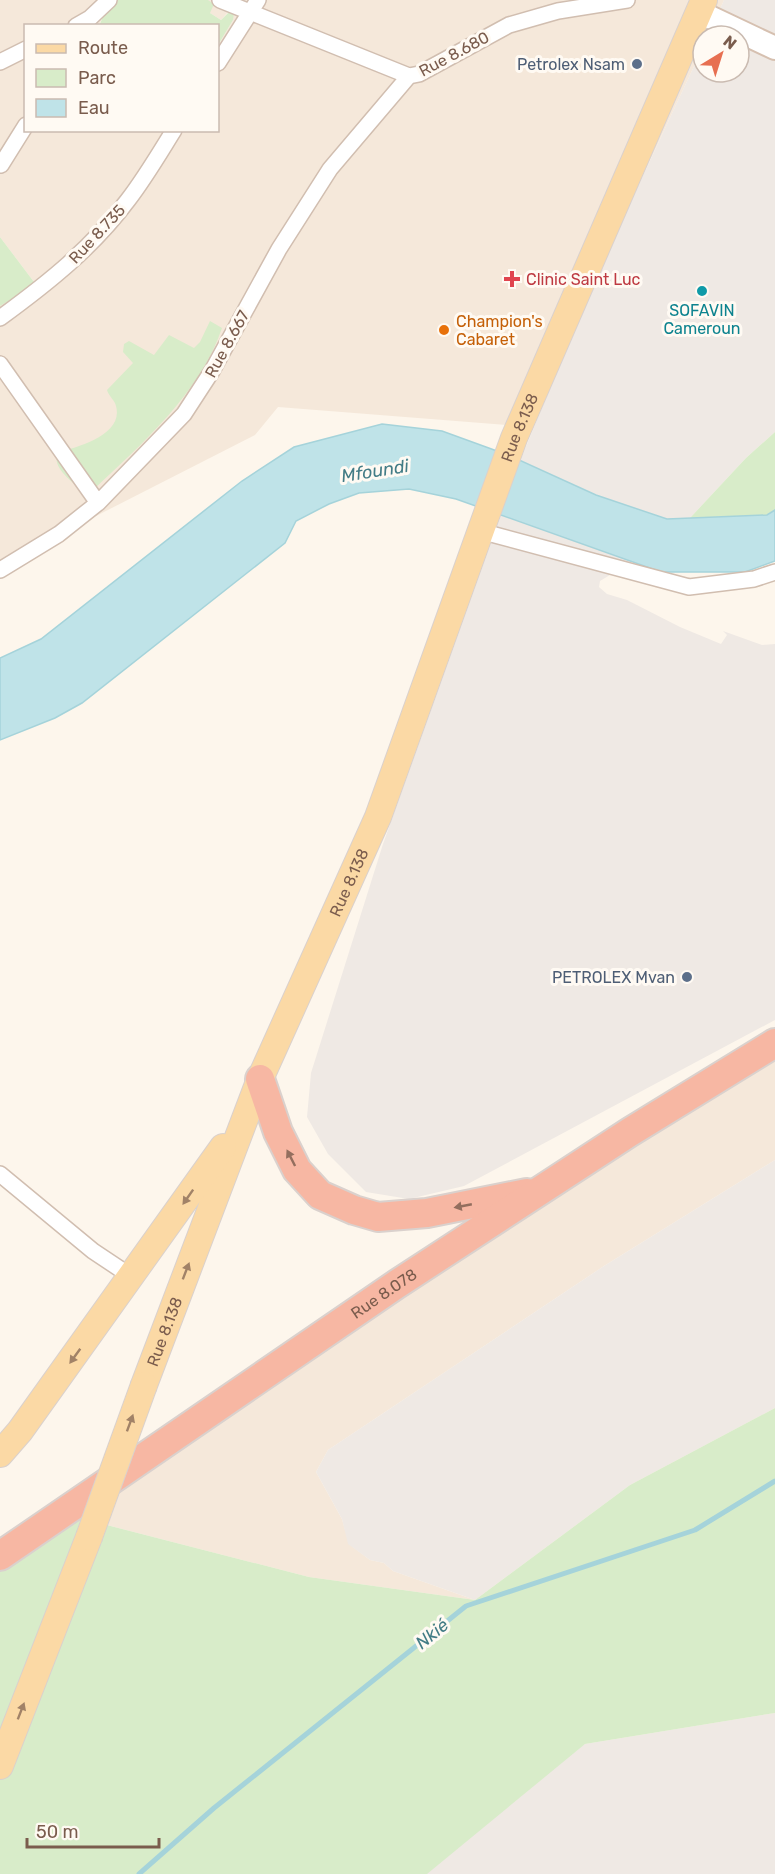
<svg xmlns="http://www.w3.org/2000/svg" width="775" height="1874" viewBox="0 0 775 1874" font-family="Rubik,sans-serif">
<rect width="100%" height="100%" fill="#fdf6ec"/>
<!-- residential -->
<path fill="#f5e8da" d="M0,0H118L105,12L99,25L26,26V130H218V45L233,20L228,12L221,20L210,13L208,0H724L708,36H703V47L599,270L532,431L519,426L278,407L255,435L0,565V306L34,282L0,237Z
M775,1043V1160L604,1266L328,1450L316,1472L342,1519L349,1544L370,1560L384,1563L393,1571L475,1600L309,1577L60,1513Z"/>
<!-- industrial -->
<path fill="#efe9e4" d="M724,0H775V432L746,458L690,518L651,550L600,581L599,587L607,594L627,600L680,627L721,644L727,635L723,631L762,645L775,644V1020L464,1186L409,1199L366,1192L328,1154L307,1117L311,1073L383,844L525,449L599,270L703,47V72H739V36H708Z
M775,1160V1408L630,1485L475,1600L393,1571L384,1563L370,1560L348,1544L342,1519L316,1472L328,1450L604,1266Z
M775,1713V1874H321L585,1744Z"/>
<!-- green -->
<path fill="#d8ecc9" d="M118,0H208L214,4L210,13L221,20L230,11L234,13L233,20L218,45V26H99L105,12Z
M0,237L34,282L32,287L0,306Z
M210,321L222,328C201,392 141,445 93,490L83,491C73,482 49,466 59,452C77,447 124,435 116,406C115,400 109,397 107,390L133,363L123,352L124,344L129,341L154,355L169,335L194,348L200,342Z
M775,432V510L767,515L690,518L746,458Z
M775,1408V1713L585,1744L427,1874H0V1556L60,1513L309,1577L475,1600L630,1485Z"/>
<!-- water -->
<path fill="#bfe3e8" stroke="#a5d3da" stroke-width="1.5" d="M382,424L442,431L508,455L596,495L667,519L767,515L775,510V561L745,572H661L456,499L409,489L359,493L329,504L296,521L285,543L82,703L55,718L0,740V658L41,639L242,481L294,447Z"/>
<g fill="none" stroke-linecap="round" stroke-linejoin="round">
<!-- stream -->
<path stroke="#a5d3da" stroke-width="5" d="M139,1874L214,1808L466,1606L695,1530L775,1481"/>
<defs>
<path id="street" d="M220,0L409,76L419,74L509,25L558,11L627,0
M76,26L90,18L109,0
M0,62L26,49
M218,63L258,0
M1,165L26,125
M0,318C48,283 92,248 128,200C145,178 159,154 174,130
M0,364L98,503
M480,531L689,587L754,579L775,572
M0,570L59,534L98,503L184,414L212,371L279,249L330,169L409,76
M0,1174L93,1251L132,1277"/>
<path id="secondary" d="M699,12L775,48"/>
<g id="primary">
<path id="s1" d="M144,1385L260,1079L378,817L514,438L704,0"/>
<path d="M0,1454L20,1431L223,1147"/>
<path d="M0,1766L89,1537"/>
</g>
<g id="highway">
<path d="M260,1079L278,1132L297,1170L320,1195L354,1210L378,1217L427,1213L527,1193"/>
<path id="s2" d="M0,1556L397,1284L630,1132L775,1043"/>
</g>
</defs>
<!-- street casing -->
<use href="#street" stroke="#d1beb0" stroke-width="18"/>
<!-- secondary casing -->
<use href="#secondary" stroke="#d6c0b0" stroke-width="26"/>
<!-- primary casing -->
<use href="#primary" stroke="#dad1cd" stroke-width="28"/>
<!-- highway casing -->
<use href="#highway" stroke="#dad1cd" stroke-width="32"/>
<!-- street -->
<use href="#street" stroke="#fff" stroke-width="15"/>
<!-- secondary -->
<use href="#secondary" stroke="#fff" stroke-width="22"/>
<!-- primary -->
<use href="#primary" stroke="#fbd9a5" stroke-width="26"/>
<!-- highway -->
<use href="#highway" stroke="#f7b7a3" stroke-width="28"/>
<defs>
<path id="primary-bridge" d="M89,1537L144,1385"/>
</defs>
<!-- primary-bridge casing -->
<use href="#primary-bridge" stroke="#dad1cd" stroke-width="28" stroke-linecap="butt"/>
<!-- primary-bridge -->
<use href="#primary-bridge" stroke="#fbd9a5" stroke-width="26"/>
</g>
<!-- one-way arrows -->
<defs><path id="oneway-solid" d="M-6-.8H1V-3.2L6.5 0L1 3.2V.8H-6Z" transform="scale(1.5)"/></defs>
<g fill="#936e5e">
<use href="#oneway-solid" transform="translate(291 1158) rotate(-117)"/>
<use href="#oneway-solid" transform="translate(463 1206) rotate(169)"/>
</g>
<g fill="#a18267">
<use href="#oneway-solid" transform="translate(188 1197) rotate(125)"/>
<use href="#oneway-solid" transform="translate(186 1271) rotate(-69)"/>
<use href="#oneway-solid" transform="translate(75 1356) rotate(126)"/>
<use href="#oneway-solid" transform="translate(130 1423) rotate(-70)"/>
<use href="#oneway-solid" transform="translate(21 1711) rotate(-69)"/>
</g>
<!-- markers -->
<g fill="#5c6f8a" stroke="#fffaf3" stroke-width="2">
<circle cx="637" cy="64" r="6"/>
<circle cx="687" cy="977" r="6"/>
</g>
<path fill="#e0444e" stroke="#fffaf3" stroke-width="2" d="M509 270h6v6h6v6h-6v6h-6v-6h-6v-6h6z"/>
<circle fill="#0f9aa8" stroke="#fffaf3" stroke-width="2" cx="702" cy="291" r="6"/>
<circle fill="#e8710a" stroke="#fffaf3" stroke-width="2" cx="444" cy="330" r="6"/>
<g text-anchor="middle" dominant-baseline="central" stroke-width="6" stroke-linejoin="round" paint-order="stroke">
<!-- street labels -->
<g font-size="16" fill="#7a5c4d" stroke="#fffaf3">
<text transform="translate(454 54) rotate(-28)">Rue 8.680</text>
<text transform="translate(97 234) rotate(-47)">Rue 8.735</text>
<text transform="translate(227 344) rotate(-61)">Rue 8.667</text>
<text stroke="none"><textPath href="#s1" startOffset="1029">Rue 8.138</textPath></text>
<text stroke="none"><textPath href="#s1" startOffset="543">Rue 8.138</textPath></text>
<text stroke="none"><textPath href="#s2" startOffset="465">Rue 8.078</textPath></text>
<text stroke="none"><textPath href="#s1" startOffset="57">Rue 8.138</textPath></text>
</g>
<!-- service labels -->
<g font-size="16" fill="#4e5e75" stroke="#fffaf3" text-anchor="end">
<text x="625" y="64">Petrolex Nsam</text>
<text x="675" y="977">PETROLEX Mvan</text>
</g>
<!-- health labels -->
<g font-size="16" fill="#be3a42" stroke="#fffaf3" text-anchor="start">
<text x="526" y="279">Clinic Saint Luc</text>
</g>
<!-- culture labels -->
<g font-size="16" fill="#0d838f" stroke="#fffaf3">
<text x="702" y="310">SOFAVIN<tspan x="702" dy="18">Cameroun</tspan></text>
</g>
<!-- food labels -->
<g font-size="16" fill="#c56008" stroke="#fffaf3" text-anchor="start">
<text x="456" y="321">Champion's<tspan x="456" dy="18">Cabaret</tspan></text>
</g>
<!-- water labels -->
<g font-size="18" font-style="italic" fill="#437c86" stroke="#fffaf3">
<text transform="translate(375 471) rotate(-9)">Mfoundi</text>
<text transform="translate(432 1634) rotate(-39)">Nkié</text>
</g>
</g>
<!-- legend -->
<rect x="24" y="24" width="195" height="108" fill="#fffaf3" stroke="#cabbb1" stroke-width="1.5"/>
<rect x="36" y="44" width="30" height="9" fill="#fbd9a5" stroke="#cabbb1" stroke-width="1.5"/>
<text x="78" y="54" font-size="18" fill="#7a5c4d">Route</text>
<rect x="36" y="69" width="30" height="18" fill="#d8ecc9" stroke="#cabbb1" stroke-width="1.5"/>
<text x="78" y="84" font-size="18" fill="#7a5c4d">Parc</text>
<rect x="36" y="99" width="30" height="18" fill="#bfe3e8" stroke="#cabbb1" stroke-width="1.5"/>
<text x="78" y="114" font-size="18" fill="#7a5c4d">Eau</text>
<!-- north arrow -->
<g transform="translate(721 54) rotate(38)"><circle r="28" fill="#fffaf3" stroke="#cabbb1" stroke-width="1.5"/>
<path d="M0-4.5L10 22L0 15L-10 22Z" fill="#e76f51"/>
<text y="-9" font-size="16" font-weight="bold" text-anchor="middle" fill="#7a5c4d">N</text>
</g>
<!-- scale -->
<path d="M27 1838v9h132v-9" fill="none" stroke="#7a5c4d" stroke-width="3"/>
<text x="36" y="1838" font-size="18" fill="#7a5c4d" stroke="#fffaf3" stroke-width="4.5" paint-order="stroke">50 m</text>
</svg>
